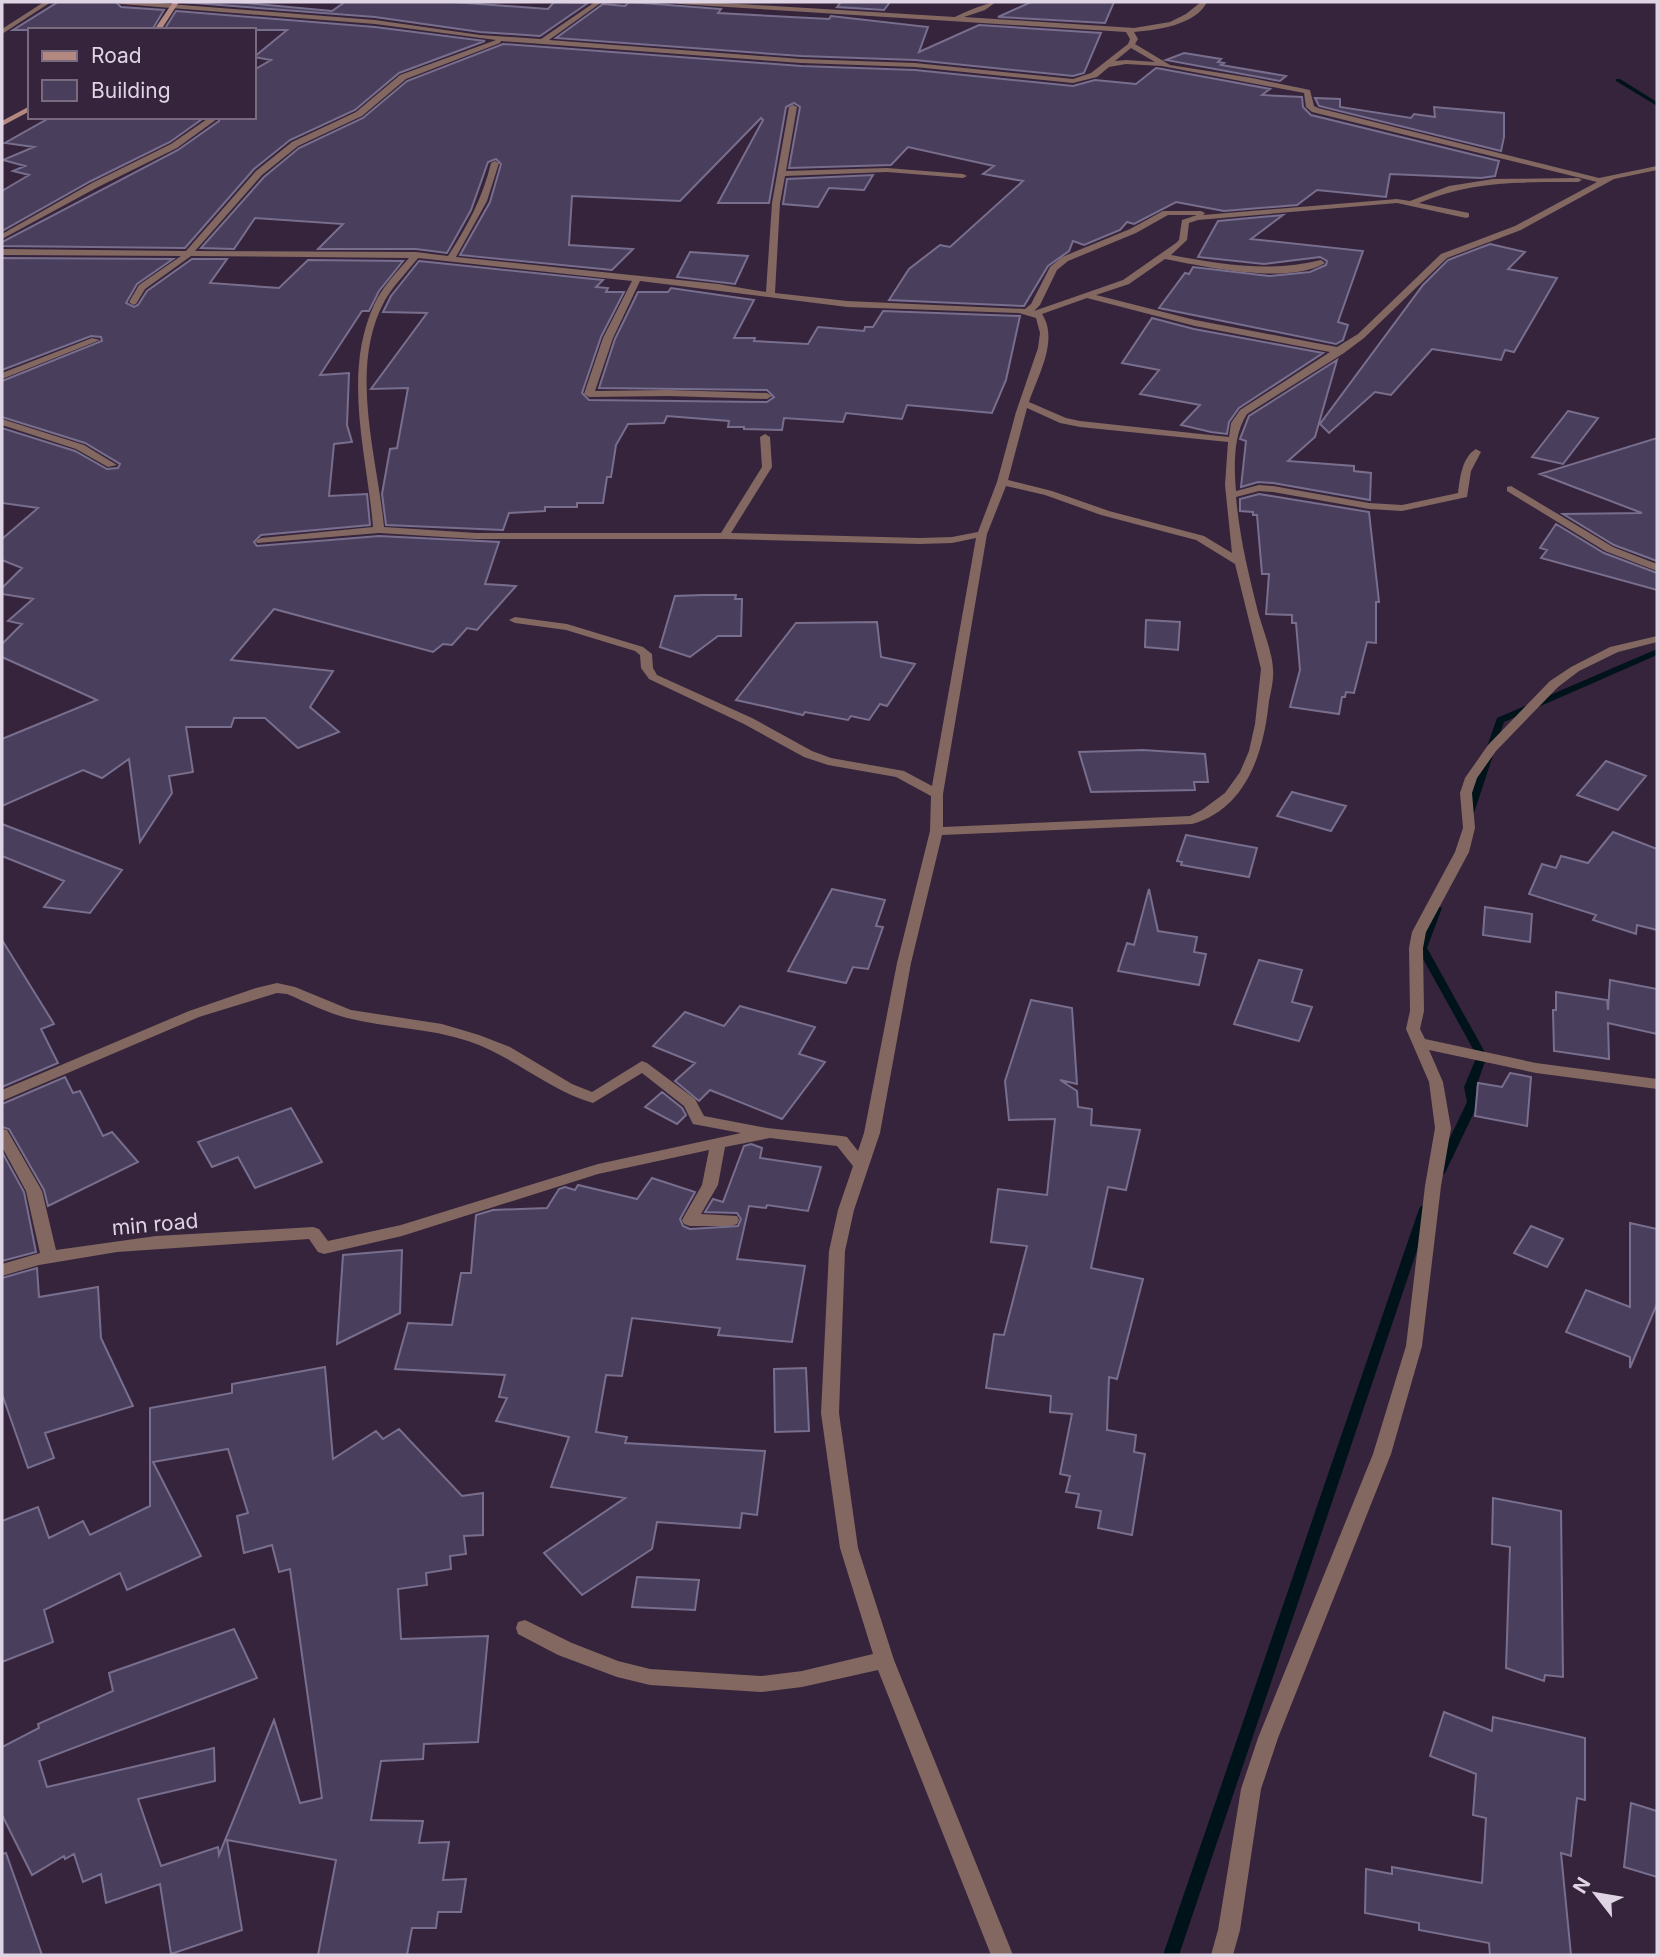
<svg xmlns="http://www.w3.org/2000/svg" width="1659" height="1957" viewBox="0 0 1659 1957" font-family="Inter,sans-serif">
<rect width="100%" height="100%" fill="#36243c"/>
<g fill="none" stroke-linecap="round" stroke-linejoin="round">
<!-- stream -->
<path fill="#00131a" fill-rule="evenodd" d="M1616,79H1620L1657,102V106L1616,81Z
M1657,649V655L1504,722L1474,813L1472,815H1466L1464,813L1497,718Z
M1437,905L1442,908L1427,948L1487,1056L1476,1087L1479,1102L1446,1171L1444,1174H1436L1434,1171L1467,1102L1464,1087L1477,1056L1417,948L1432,908Z
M1425,1205L1429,1206L1431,1209L1179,1955H1163L1419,1209L1421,1206Z"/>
</g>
<!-- building -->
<path fill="#493f5c" stroke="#786e8d" stroke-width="2" d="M58,2H116L121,7L164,10L152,30H13Z
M181,2H235L332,11L345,2H452L548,9L554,2L588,3L540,36L480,32L375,17Z
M629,2L721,9L718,13L829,19L831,16L928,27L919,52L979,25L1101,33L1084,73L1073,76L915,60L801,56L556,38L603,4L625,6Z
M841,2H890L884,10L837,7Z
M1031,2H1114L1105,23L998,17Z
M176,11L375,27L485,41L399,73L355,110L290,140L254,169L185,248L2,246V242L178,150L219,121V117H254V70L271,60L254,57L287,30H164Z
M503,44L801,66L915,70L1073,86L1095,80L1136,84L1156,68L1162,69L1270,89L1262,95L1302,97L1303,107L1311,115L1499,161L1495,176L1481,178L1390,174L1386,197L1317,190L1297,205L1224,211L1176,202L1134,224L1127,222L1120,230L1084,245L1073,241L1069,251L1048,266L1024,306L889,300L909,269L940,245L950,247L1023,181L983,174L994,166L908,147L891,165L789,168L800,107L794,103L786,107L769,203H718L763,120L761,118L680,201L572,196L569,245L633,249L612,270L460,255L490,202L501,164L496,159L488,162L471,210L447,253L416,249H318L343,224L255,218L234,249L201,248L264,177L299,148L363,118L407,81Z
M1184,53L1221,59L1218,62L1224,63L1221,65L1286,76L1280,81L1166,60Z
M1315,98L1340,99V107L1411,118L1414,114L1435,117L1434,107L1504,113V137L1501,151L1319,106Z
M51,117H205L170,142L91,181L2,231V191L29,175L13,171L25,166L3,160L34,147L5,143Z
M873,175L864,190L829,188L818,207L783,204L787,179Z
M1283,215L1251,239L1363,251L1338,322L1348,325L1343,340L1336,344L1159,308L1185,273L1189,274L1193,267L1269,276L1310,272L1326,265L1327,261L1320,257L1264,264L1198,257L1218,221Z
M1490,244L1525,252L1508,269L1557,278L1514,352L1505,350L1501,360L1432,349L1391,395L1375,392L1329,433L1320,424L1423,285L1448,260Z
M690,252L748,256L735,284L677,277Z
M2,258L173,259L137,284L126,303L134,307L138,305L147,291L192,259H227L210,283L279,288L308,260L403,261L379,291L369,311H362L320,375L349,373L347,425L352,442L334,444L329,496L367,494L370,525L261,535L254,542L257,546L379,536L499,542L485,584L516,586L477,630L467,628L452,645L443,644L433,652L274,609L231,660L333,671L310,707L339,732L298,748L265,718H234L231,727H186L193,772L169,776L172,793L140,842L129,759L102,778L83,770L2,806V739L97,700L2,657V644L22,624L8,621L33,599L2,594V588L22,568L2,560V539L38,508L2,503V428L75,451L107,469L118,468L120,464L85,443L2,417V381L102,341L101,337L91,336L2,370Z
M419,261L603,280L596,287L608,288L606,292H624L601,337L582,393L589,400L767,402L774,397L767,390L599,388L615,339L638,292H668L671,288L754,300L734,338H755L754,341L808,344L818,327L864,331L865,327H873L883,311L1020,316L1006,380L992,413L907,405L902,419L846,413L843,422L784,418L782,430L744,429V427H728L729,421L667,416L664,423L628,424L616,445L611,477H607L603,503H577V507H545V511L509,513L503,530L386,525L382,494L390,449L397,448L408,388L371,389L427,313L383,312L391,296Z
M1152,318L1194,329L1323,353L1239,408L1229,422L1227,434L1211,432L1181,425L1200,405L1140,394L1159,370L1122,363Z
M1337,360L1315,437L1288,461L1354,466V471L1371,473L1370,500L1273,483L1258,482L1241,487L1246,441L1240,439L1249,416Z
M1568,411L1598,418L1563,464L1532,457Z
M1657,438V561L1614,545L1563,514L1642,513L1540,474Z
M1259,494L1369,512L1379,602H1376V643L1367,642L1354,693L1346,692L1345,697H1342L1339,714L1290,707L1300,670L1296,623H1292V615L1266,614L1269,574H1262L1257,515H1253V512L1240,511V499Z
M1556,524L1604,553L1657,573V590L1541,558L1547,550L1540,548Z
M703,595H736L735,599H742L741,636H718L690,657L660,647L675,596Z
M1146,620L1180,622L1178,650L1145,647Z
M877,622L881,657L915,664L887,706L880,704L869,720L851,716L848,720L805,712L803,715L736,700L796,623Z
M1143,750L1205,754L1208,782H1194L1195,790L1091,792L1079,752Z
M1606,761L1646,776L1618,810L1577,795Z
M1292,792L1338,804L1346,806L1331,831L1277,816Z
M2,824L122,870L90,913L44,907L64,881L2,856Z
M1613,832L1657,849V930L1637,925L1636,934L1593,920L1596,915L1529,894L1542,864L1556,868L1561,856L1588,863Z
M1186,835L1257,848L1249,877L1181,865L1182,862L1177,861Z
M832,889L885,900L876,926L883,927L868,969L853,967L846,983L788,971Z
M1149,889L1158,931L1197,937L1194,952L1206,954L1199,985L1118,971L1127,943L1134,945Z
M1485,907L1532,914L1530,942L1483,935Z
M2,940L54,1024L41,1029L58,1063L2,1087Z
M1259,960L1302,970L1292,1002L1312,1007L1299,1041L1234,1024Z
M1610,980L1657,989V1034L1608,1023L1609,1059L1554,1051L1553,1010H1556V992L1607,1000L1608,1010Z
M1031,1000L1072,1008L1077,1084L1060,1080L1077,1091L1078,1107L1092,1109L1091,1125L1140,1130L1126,1190L1108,1187L1091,1268L1143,1279L1117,1379L1109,1377L1107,1430L1136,1435L1134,1452L1145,1454L1132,1535L1098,1528L1101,1511L1076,1507L1079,1494L1066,1492L1070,1476L1060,1474L1072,1414L1050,1412L1051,1396L986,1388L994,1334L1004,1335L1027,1246L991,1242L998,1189L1047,1195L1055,1119L1009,1120L1005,1081Z
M740,1006L815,1027L799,1054L825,1062L782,1119L710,1090L699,1101L675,1081L695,1063L653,1046L685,1012L724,1026Z
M1510,1073L1531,1077L1527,1126L1475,1116L1478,1083L1502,1087Z
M65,1077L73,1093L80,1091L103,1136L112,1132L138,1162L48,1206L44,1190L9,1129L2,1127V1104Z
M662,1092L682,1108L686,1115L677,1124L645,1107Z
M291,1108L322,1162L255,1188L238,1157L212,1167L198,1142Z
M751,1144L762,1148L760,1158L821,1167L808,1211L767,1205L766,1208L749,1206L737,1259L805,1266L792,1342L718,1335L720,1328L632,1318L622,1376L606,1375L596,1432L627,1437L625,1443L765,1451L757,1515L742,1513L740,1528L657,1522L652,1549L582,1595L544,1553L625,1498L551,1487L569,1437L496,1421L507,1398L499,1397L505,1375L395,1369L408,1323L452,1325L461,1273H471L476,1215L493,1210L547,1208L559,1189L565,1187L575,1190L578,1185L637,1199L652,1178L695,1192L680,1219L683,1226L690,1229L738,1226L741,1219L737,1213L705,1212L713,1199L723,1202L744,1146Z
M2,1152L24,1192L36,1252L2,1261Z
M1630,1223L1657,1229V1304L1630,1368V1357L1566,1332L1586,1290L1630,1307Z
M1531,1226L1563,1239L1547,1267L1514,1253Z
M402,1250L400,1313L337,1344L343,1255Z
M37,1268L39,1297L98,1287L101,1338L133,1406L45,1433L54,1458L28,1468L2,1394V1278Z
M325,1367L333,1459L376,1431L383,1439L399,1429L462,1496L483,1493V1535L464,1536L466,1554L450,1556L451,1569L426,1573L427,1585L398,1589L401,1639L488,1636L478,1742L424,1744L423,1759L381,1761L371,1820L423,1821L419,1843L449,1842L443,1880L466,1879L461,1912H438L436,1928H412L407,1955H318L336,1860L227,1840L242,1930L171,1954L160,1884L106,1903L101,1874L83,1882L74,1854L65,1859L64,1856L32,1875L2,1815V1747L39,1728L38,1724L113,1691L109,1673L234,1629L257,1678L39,1761L47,1787L214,1748L215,1781L138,1799L161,1866L218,1847L219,1855L274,1720L300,1803L322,1798L290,1569L279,1572L272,1545L244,1553L237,1516L248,1513L228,1449L153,1462L201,1556L127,1590L120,1573L44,1610L53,1642L2,1662V1521L38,1507L49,1538L83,1521L90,1535L150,1506V1408L232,1393V1384Z
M806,1368L809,1431L775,1432L774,1369Z
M1493,1498L1561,1511L1563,1677L1545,1675L1544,1681L1506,1668L1510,1547L1492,1544Z
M637,1577L699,1580L695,1610L632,1607Z
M1444,1712L1492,1731L1493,1717L1585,1738V1800L1577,1798L1571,1856L1561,1853L1571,1955H1490L1489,1943L1419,1930V1923L1365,1913L1366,1869L1392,1874V1867L1482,1883L1486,1818L1473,1815L1476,1774L1430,1756Z
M1631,1803L1657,1811V1877L1624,1867Z
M6,1853L42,1955H2V1854Z"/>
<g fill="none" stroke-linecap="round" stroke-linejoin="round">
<!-- street -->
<path fill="#826861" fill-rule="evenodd" d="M44,2H51L2,34V29Z
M118,2H144L375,20L480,35L541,39L595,2H602L549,40L801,59L915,63L1073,79L1091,73L1128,44L1130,39L1126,32L679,4L676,2H708L955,17C962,13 989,2 996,2L985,10L964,17L1134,28L1170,22L1186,14L1201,2H1207C1196,25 1157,30 1134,32L1138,39L1135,44L1170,65L1252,78L1310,90L1314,106L1318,108L1599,178L1657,166V170L1614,179L1521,230L1447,258L1364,338L1344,353L1247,414C1233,435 1234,467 1236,491L1259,485L1273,486L1369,503L1402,505L1458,493C1460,478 1462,457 1476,449L1481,452L1471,471L1467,497L1402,511L1369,509L1273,492L1259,491L1236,497C1240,540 1248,571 1258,612C1263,630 1272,651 1273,669C1274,679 1271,691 1269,701C1264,751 1247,809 1192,824L942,835L911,963L880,1133L854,1210L845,1251L839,1413L858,1548L894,1660L1013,1955H991L878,1670L802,1687L761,1692L650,1685L617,1677L558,1655L518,1634L516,1628L518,1622L525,1620L572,1643L618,1661L650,1669L761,1676L802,1671L873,1654L840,1548L821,1413L829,1251L838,1210L853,1166L837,1146L770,1138L725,1147L718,1185L701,1214L737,1216L739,1220L737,1224L731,1226H690L684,1224L682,1220L702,1185L709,1150L598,1174L402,1236L324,1254L318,1252L309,1239L117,1252L39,1265L2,1276V1264L40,1253L26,1191L2,1147V1129L7,1130L42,1191L56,1250L156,1236L313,1227L319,1229L328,1241L401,1225L598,1164L741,1133L693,1124L684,1106L642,1073L593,1103C548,1090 513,1056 468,1041C429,1028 387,1028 347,1018C327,1013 306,1002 287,994L277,993L199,1017L2,1101V1090L189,1011L256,988L277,983L295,987L351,1010L442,1024L479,1035L510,1047L572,1084L592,1092L642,1061L647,1063L695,1099L704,1116L767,1128L842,1136L847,1137L858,1151L864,1133L897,963L930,831L931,796L896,777L828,765L804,757L744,724L649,679L641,668L640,655L635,651L566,630L515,623L509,620L515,617L567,624L643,647L652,654L653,668L657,675L752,718L812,751L831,758L904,771L932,786L976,538L952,543L920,544L724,539H476L379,533L257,543L256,541L261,538L373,527C367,454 342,375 374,305C382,287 397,272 409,258L191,256L145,289L136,304L133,305L129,302L139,285L181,256L2,255V249L186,251L256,171L292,142L356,112L400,75L496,40L375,24L121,4ZM501,41L801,63L915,67L1073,83L1097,77L1109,67L1126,64L1162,66L1304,93L1306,107L1312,112L1597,182L1515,226L1441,254L1358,334L1337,347L1195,320L1096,295L1129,284L1165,259C1206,267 1288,285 1325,263L1321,260C1270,273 1221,264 1171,255L1187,240L1189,223L1198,220L1397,203L1466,218L1469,217V213L1419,203C1470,181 1523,182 1578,182L1582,180L1578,178L1493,179L1449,186L1410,201L1397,199L1203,215L1205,213L1201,211H1163L1130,229L1062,257L1050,267L1031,304L1025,309L847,301L775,293L780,203L785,176L887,172L963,178L967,176L963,174L887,168L786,171L797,107L793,105L789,107L772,203L766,292L718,284L456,257L487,201L499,163L495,161L491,163C483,197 467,227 448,256L416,252L195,251L262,175L298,146L362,116L406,79L500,43ZM1131,48L1155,62L1126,60L1115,61ZM1168,215H1197L1182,220L1179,240L1176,243L1123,280L1034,311L1040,305L1057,270L1068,261L1136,233ZM418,258L632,281L603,338L584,394L589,397L669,396L767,399L772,396L767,393L669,390L595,391L613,338L640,281L847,307L1019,313L1036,318L1040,333L1038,348L1016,412L997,482L978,532L952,537L920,538L731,533L772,467L770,437L765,434L760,437L762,467L721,533H476L384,527C377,455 348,368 385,300C394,285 407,272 418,258ZM1087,298L1195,326L1330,352L1240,410L1231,423L1229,437L1080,421L1066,418L1029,402C1038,375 1059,340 1042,314ZM1027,408L1060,423L1080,427L1228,442L1225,485L1232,553L1204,536L1109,511L1052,491L1008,480ZM1006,486L1045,495L1101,515L1196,540L1235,564L1261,669L1255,724L1249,751L1240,772L1225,793L1202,810L1190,816L943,827V794L987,534Z
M210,117L217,119L177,148L98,187L2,239V234L92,183L171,144Z
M92,338L100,340L2,379V373Z
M2,419L84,445L117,465L108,467L76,449L2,425Z
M1511,486L1613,547L1657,564V571L1605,551L1507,491V487Z
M1657,636V642L1618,652L1579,671L1558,687L1496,751L1477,778L1472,793L1475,828L1469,852L1426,932L1423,948L1424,1011L1420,1029L1425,1039L1536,1063L1657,1079V1089L1536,1073L1429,1050L1443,1082L1451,1128L1441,1186L1422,1346L1391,1454L1278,1738L1261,1789L1240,1930L1233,1955H1211L1218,1930L1241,1789L1258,1738L1373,1454L1406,1346L1425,1186L1435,1128L1429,1082L1406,1029L1410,1011L1409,948L1412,932L1455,852L1463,828L1460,793L1465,778L1488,745L1550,681L1571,667L1610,647Z"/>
<!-- secondary -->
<path fill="#b3897f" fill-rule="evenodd" d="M173,2H179L161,30H154Z
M30,106V111L2,126V121Z"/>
</g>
<g text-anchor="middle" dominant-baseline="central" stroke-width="5" stroke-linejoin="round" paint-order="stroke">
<!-- street labels -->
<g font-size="21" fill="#dfd4e4" stroke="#36243c">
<text transform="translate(155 1224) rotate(-5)">min road</text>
</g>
</g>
<!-- border -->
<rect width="1659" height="1957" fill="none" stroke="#dfd4e4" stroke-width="7"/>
<!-- legend -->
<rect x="28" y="28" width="228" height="91" fill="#36243c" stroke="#7a6a7f" stroke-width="2"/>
<rect x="42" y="51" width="35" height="10" fill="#b3897f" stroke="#7a6a7f" stroke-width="2"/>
<text x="91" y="63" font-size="21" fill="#dfd4e4">Road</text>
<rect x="42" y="80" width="35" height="21" fill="#493f5c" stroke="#7a6a7f" stroke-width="2"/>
<text x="91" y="98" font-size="21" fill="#dfd4e4">Building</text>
<!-- north arrow -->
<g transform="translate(1596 1894) rotate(301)" stroke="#36243c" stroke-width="5" paint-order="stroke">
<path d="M0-5L12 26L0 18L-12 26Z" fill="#dfd4e4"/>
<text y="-10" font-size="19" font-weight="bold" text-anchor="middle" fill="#dfd4e4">N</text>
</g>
</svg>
